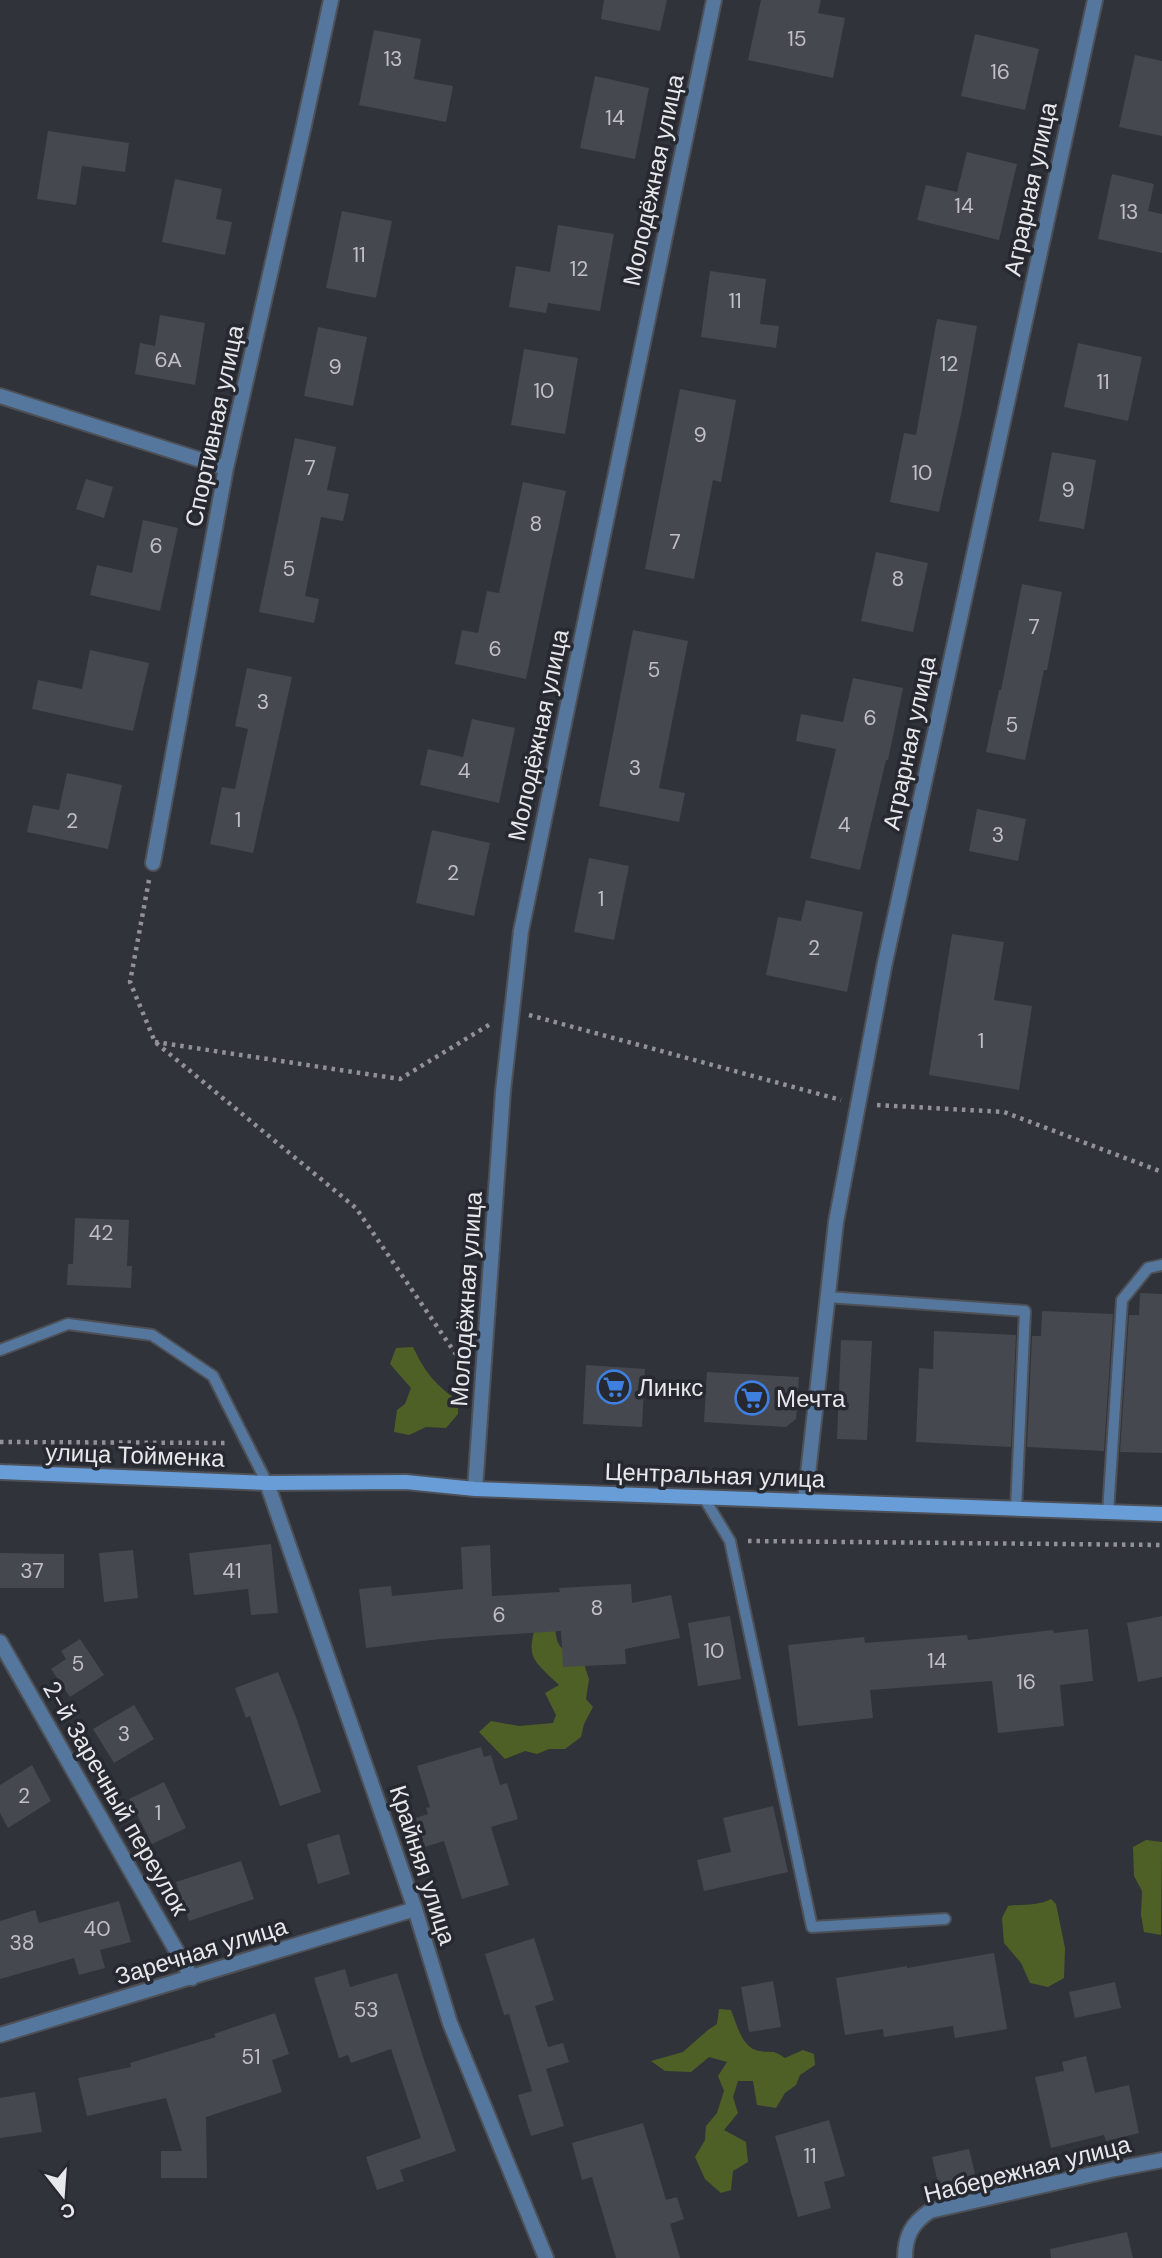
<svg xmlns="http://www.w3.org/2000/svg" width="1162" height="2258" viewBox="0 0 1162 2258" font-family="'DM Sans',sans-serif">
<rect width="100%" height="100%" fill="#30333a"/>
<!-- green -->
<path fill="#4f6026" d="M413,1347C426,1374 434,1383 458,1401V1414L446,1428L426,1427L409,1435L394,1432L397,1410L405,1404L411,1388L390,1364L396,1348Z
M538,1616L555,1619C555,1646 559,1650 583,1661L589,1679L586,1699L593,1707L584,1724L581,1737L565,1749H549L537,1754L525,1751L505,1759L479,1732L491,1721L519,1726L553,1723L556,1715L545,1693L559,1685C528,1656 527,1657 538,1616Z
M1146,1840L1162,1842L1161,1935L1144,1932L1141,1915L1142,1891L1134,1876L1133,1847Z
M1051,1899L1056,1904L1065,1948L1064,1978L1048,1987L1030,1983L1021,1963L1004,1943L1002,1918L1008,1906C1022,1904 1039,1906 1051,1899Z
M719,2009L731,2010C737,2025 742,2048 759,2051C772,2053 773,2049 785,2058L803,2050L814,2054L815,2065L800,2075L796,2085L785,2093L776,2108L757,2105L753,2081H738L733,2097L738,2113L724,2130L746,2142L748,2162L733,2171L731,2190L721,2193L705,2179L695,2157L705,2140L706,2126L717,2113L724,2091L718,2076L727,2062L709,2057L691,2072L665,2071L651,2061L683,2052L708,2030L717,2024Z"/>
<!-- building -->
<path fill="#464850" d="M604,0H667L660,31L601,19Z
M761,0H821L818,13L845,18L833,78L748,60Z
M374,30L421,39L414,79L453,86L446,122L359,105Z
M975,34L1039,49L1025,110L961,96Z
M1135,55L1162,61V136L1119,127Z
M595,76L649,88L635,159L580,148Z
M48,131L129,143L125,172L82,166L76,205L37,199Z
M967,152L1017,164L999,240L917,220L926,185L957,192Z
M1112,174L1154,184L1148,211L1162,214V253L1098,239Z
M175,179L222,189L216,219L232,222L225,255L162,242Z
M342,211L392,221L376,298L326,288Z
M558,225L614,234L600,311L548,303L546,313L509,307L516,266L550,272Z
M710,271L766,279L760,324L779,326L776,348L701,337Z
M160,315L205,323L195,385L135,374L140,343L155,346Z
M937,319L977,326L962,410L939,512L890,502L904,433L916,435Z
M318,327L367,337L353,406L304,396Z
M1078,343L1142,357L1128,421L1064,407Z
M524,349L578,358L565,434L511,425Z
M680,389L736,400L721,482L713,480L694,579L645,569Z
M295,438L336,447L327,490L349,494L343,521L321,517L305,596L319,599L314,623L259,612Z
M1052,452L1096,460L1084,529L1039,521Z
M86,479L113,487L104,518L76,509Z
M523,482L566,491L526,679L455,664L462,630L478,633L487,591L499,593Z
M143,520L178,528L160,611L90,595L97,565L132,573Z
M876,552L928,563L913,632L861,621Z
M1022,584L1062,592L1047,670H1044L1025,760L986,752L999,690H1001Z
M633,630L688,641L659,788L685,793L679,822L599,806Z
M90,650L149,663L133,731L32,709L38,680L82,689Z
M247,668L292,677L253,853L210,844L222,787L235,789L248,729L235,726Z
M853,678L903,688L888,760H886L860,870L810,858L836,749L796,741L801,714L843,722Z
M472,719L515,728L499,803L420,785L428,749L463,757Z
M67,773L122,785L108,849L27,832L33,805L59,810Z
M977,809L1026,819L1018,861L969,851Z
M432,830L490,843L474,916L416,903Z
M589,858L629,866L614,940L574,932Z
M806,900L863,912L847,992L766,975L778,917L801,921Z
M952,934L1004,942L994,1000L1032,1006L1019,1090L929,1075Z
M75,1218L129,1220L127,1266H132L131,1288L67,1285L68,1264H73Z
M1140,1293L1162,1294V1453L1120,1452L1129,1315H1139Z
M1042,1311L1113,1314L1104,1451L1027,1447L1032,1336H1041Z
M934,1331L1016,1335L1011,1447L916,1442L919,1368L933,1369Z
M841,1340L872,1341L867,1440L837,1439Z
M586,1365L645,1369L642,1427L583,1424Z
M707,1372L799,1377L796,1419L786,1427L704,1422Z
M271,1544L278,1613L251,1615L248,1589L194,1595L189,1553Z
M490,1545L492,1596L560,1592L559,1588L631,1584L632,1603L671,1595L680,1638L625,1649L626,1664L563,1667L561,1631L440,1639L366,1648L359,1589L391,1586L392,1596L463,1589L461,1547Z
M133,1550L138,1598L104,1602L99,1553Z
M0,1553L64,1554V1588H0Z
M730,1616L741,1679L698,1686L688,1623Z
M1162,1616V1677L1138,1682L1127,1623Z
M1088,1629L1093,1681L1060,1685L1064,1726L998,1733L992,1681L870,1690L873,1718L798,1726L788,1645L864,1637L865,1643L967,1635L968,1640L1053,1630L1054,1633Z
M80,1639L104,1675L70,1697L51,1669L66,1659L61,1651Z
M278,1672L297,1720L321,1792L280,1806L250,1716L246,1718L235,1688Z
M134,1705L154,1739L114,1763L93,1729Z
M481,1747L484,1757L491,1755L500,1785L507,1783L518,1819L491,1827L509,1885L462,1899L444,1841L425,1847L416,1818L428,1814L426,1808L430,1807L417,1766Z
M32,1765L51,1801L8,1828L0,1813V1785Z
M164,1782L186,1828L152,1844L129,1799Z
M773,1806L788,1872L704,1891L697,1860L731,1852L723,1818Z
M339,1834L350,1874L318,1884L307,1844Z
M241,1861L254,1899L189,1921L176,1882Z
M119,1901L131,1942L100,1950L105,1968L79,1975L74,1958L0,1979V1921L35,1910L39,1923Z
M534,1938L554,2000L535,2006L548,2047L563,2043L569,2062L546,2069L564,2126L531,2136L518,2095L532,2091L509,2014L504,2015L485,1954Z
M994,1953L1007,2029L955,2038L953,2026L884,2037L883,2029L845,2035L836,1978L907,1966V1968Z
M345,1969L350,1987L397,1973L424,2060L456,2151L400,2170L404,2181L377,2190L366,2157L421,2138L391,2049L351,2063L348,2055L339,2058L314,1978Z
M773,1981L781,2027L749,2032L741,1987Z
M1115,1982L1121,2008L1075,2018L1069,1992Z
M275,2013L289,2054L272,2060L282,2092L206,2117L207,2178H161V2151H182L166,2098L87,2116L78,2078L131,2067L130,2063L216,2037L214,2034Z
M1086,2056L1095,2093L1129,2085L1139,2133L1106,2141L1104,2135L1051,2148L1035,2077L1064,2071L1062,2062Z
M35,2092L42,2132L0,2138V2098Z
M829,2120L845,2176L824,2182L831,2208L798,2217L775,2136Z
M643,2123L666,2200L677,2197L684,2219L670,2224L680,2258H616L592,2177L582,2180L572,2143Z
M969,2149L976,2178L939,2187L932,2157Z
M1127,2232L1133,2258H1051L1050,2249Z"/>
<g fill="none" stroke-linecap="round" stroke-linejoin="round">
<defs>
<path id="lane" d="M827,1297L1025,1311L1016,1509
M0,1350L68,1324L152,1335L213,1376L267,1483
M704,1498L730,1541L812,1927L945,1919
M1108,1512L1122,1300L1148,1268L1162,1265"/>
<path id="street" d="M0,396L226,468
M153,863L226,468L304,125L331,0
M267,1483L415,1909L450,2023L546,2258
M475,1489L503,1091L521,931L714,0
M805,1501L836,1222L884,967L1095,0
M0,1642L192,1978
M0,2035L415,1909
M905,2258C905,2236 912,2223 930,2211L1115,2169L1162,2160"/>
<path id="secondary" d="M0,1472L267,1483L406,1482L475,1489L1162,1514"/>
</defs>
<!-- lane casing -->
<use href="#lane" stroke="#4d5056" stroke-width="14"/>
<!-- street casing -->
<use href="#street" stroke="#4d5056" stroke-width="18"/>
<!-- secondary casing -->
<use href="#secondary" stroke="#4d5056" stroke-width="18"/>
<!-- path -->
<path stroke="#909298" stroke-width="4.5" stroke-dasharray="3.5 5" stroke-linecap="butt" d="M149,880L130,982L155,1042L356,1208L464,1366
M529,1015L841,1100
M155,1042L400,1079L492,1023
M877,1105L1004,1112L1162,1172
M0,1442L229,1443
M748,1541L1162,1545"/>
<!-- lane -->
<use href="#lane" stroke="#56779d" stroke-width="10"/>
<!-- street -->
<use href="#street" stroke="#56779d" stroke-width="14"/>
<!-- secondary -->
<use href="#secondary" stroke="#689dd8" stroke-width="14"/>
</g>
<!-- icons -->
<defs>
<symbol id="supermarket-ring" viewBox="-11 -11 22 22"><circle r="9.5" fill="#272930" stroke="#3f7fe0" stroke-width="1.5"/><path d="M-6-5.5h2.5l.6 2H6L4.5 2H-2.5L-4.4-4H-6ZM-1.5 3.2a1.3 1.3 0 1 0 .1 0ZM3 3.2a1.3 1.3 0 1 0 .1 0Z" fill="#3f7fe0"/></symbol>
</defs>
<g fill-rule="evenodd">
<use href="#supermarket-ring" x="595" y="1368" width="38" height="38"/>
<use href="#supermarket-ring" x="733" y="1379" width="38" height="38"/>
</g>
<g text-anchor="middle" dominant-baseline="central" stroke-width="7" stroke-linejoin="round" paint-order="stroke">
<!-- number labels -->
<g font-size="21" fill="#bec0c5">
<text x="797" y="39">15</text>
<text x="393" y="59">13</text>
<text x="1000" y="72">16</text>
<text x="615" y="118">14</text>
<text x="964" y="206">14</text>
<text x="1129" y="212">13</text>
<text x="359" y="255">11</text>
<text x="579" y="269">12</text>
<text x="735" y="301">11</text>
<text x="168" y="360">6А</text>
<text x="949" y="364">12</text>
<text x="335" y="367">9</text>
<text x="1103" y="382">11</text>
<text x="544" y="391">10</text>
<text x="700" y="435">9</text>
<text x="310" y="468">7</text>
<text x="922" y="473">10</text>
<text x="1068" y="490">9</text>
<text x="536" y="524">8</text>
<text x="675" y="542">7</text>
<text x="156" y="546">6</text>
<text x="289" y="569">5</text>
<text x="898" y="579">8</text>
<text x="1034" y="627">7</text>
<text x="495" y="649">6</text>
<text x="654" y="670">5</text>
<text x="263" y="702">3</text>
<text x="870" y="718">6</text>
<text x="1012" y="725">5</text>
<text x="635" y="768">3</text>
<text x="464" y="771">4</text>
<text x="238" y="820">1</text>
<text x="72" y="821">2</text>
<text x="844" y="825">4</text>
<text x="998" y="835">3</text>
<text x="453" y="873">2</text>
<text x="601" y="899">1</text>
<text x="814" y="948">2</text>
<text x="981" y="1041">1</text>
<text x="101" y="1233">42</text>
<text x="32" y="1571">37</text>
<text x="232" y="1571">41</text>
<text x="597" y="1608">8</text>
<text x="499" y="1615">6</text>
<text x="714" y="1651">10</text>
<text x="937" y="1661">14</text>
<text x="78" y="1664">5</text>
<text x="1026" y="1682">16</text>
<text x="124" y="1734">3</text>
<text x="24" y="1796">2</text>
<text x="158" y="1813">1</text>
<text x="97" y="1929">40</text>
<text x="22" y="1943">38</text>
<text x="366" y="2010">53</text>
<text x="251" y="2057">51</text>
<text x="810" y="2156">11</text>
</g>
<!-- street labels -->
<g font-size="24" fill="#e6e8ec" stroke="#272930">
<text transform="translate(653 180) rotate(-78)">Молодёжная улица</text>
<text transform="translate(1030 189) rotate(-78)">Аграрная улица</text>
<text transform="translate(214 426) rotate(-78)">Спортивная улица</text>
<text transform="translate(538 735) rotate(-78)">Молодёжная улица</text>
<text transform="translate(909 743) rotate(-78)">Аграрная улица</text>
<text transform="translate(466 1299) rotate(-86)">Молодёжная улица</text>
<text transform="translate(135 1455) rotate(2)">улица Тойменка</text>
<text transform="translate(715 1475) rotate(2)">Центральная улица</text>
<text transform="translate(116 1798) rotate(60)">2-й Заречный переулок</text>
<text transform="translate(423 1865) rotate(72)">Крайняя улица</text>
<text transform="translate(201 1951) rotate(-17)">Заречная улица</text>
<text transform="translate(1027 2169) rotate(-14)">Набережная улица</text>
</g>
<!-- poi labels -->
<g font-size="24" fill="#e6e8ec" stroke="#272930" text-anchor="start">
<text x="638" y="1387">Линкс</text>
<text x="776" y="1398">Мечта</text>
</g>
</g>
<!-- north arrow -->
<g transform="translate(63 2195) rotate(163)" stroke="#272930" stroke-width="5" paint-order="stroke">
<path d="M0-5L12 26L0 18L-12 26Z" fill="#e6e8ec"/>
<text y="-10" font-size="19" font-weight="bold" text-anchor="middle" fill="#e6e8ec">С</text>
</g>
</svg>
